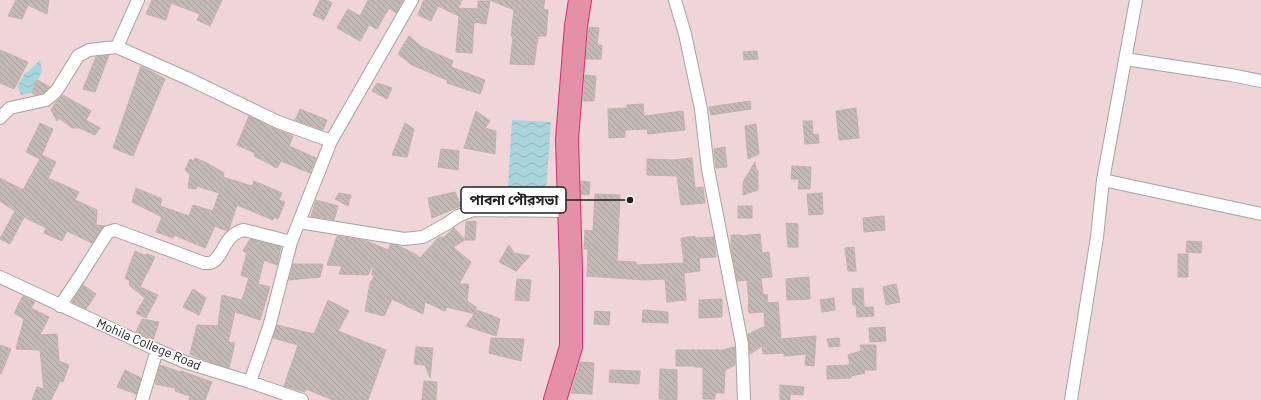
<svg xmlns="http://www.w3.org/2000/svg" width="1261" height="400" viewBox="0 0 1261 400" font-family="Barlow,'Noto Sans Bengali',sans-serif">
<defs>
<pattern id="water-waves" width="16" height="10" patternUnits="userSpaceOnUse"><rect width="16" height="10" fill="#a8d4db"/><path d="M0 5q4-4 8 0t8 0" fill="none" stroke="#90b6bc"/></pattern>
<pattern id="building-back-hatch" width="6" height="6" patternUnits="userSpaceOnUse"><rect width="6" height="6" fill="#c4bab5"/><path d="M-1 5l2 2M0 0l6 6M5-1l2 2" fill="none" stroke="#a89f9b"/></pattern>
</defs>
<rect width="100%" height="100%" fill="#efebe5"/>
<!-- commercial -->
<path fill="#efd5d7" d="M0,0H1261V400H0Z"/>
<!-- water -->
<path fill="url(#water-waves)" d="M40,60L42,71L32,93L21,95L17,86L25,73L29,71Z
M512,120L551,122L545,204L507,201Z"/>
<!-- building -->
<path fill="url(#building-back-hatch)" stroke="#c1b1a8" d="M16,0H49L47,14L28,5L22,19L8,16Z
M152,0H222L210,26L197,20L200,14L171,3L166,20L146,14Z
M320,0H327L332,3L324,20L313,15Z
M368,0H403L396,13L389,8L377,29L369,25L360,41L337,28L348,9L360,16Z
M424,0H462L458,8L478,9V1H490L486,24L474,22L472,53L456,52L459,16L438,6L431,21L418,15Z
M490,0H545L543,9L548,10L546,36H538L534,65L510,64L513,37L511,36L514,10Z
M589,27L599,28L597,45H602L601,59H586Z
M409,36L422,47L453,61L451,67L485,80L480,94L447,83V80L412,65L398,54Z
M0,50L28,62L14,89L0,83Z
M757,51L758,59L744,60L743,52Z
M109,55L95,92L83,89L96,57Z
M141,66L165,79L133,156L113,148Z
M585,75L596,76L594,101H583Z
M37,80L50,87L43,93L36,95L32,93Z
M377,83L392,88L387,99L372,91Z
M63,95L91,111L86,120L100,128L95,135L79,128H72L59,118L57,121L51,110L57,101Z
M750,101L751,109L711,115L709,107Z
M643,104L644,116L683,111L685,130L648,134L647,129L625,130V137L609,138L608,109L627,108V105Z
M856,108L859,138L839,140L836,111Z
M300,109L327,120L323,130L295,120Z
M476,111L490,121L485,128L496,131L495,154L464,148Z
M249,116L275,129L293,136L289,146L316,158L310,173L281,161L277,168L254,156L255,153L237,145Z
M803,121H812L813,135L818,134L819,143L805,144Z
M40,123L53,129L40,159L26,152Z
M405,123L414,129L407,157L392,155Z
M756,124L759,154L748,159L745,126Z
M725,147L727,167L716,168L714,149Z
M441,149L459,151L458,170L438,167Z
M42,155L56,162L48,178L79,192L75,200L97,210L96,225L105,226L102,228L92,243L67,231L62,241L44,233L46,228L24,217L10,244L0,239L15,211L0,201V178L23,190Z
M195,158L207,163L224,173L223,177L252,186L254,181L282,193L279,200L285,202L278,219L274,217L273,220L237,205L229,229L227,231L215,226L205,248L174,235L173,238L156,232L162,217L132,202L136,188L162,199L160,206L189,216L193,205L213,211L219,193L197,186L196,189L188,188L190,175L185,170L190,159L194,161Z
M692,158L695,188L703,187L705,203L681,205L677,176L647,175V159L672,160Z
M755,162L756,170L758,171V190L743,195V182Z
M792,166L811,167L810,189H798L799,179H791Z
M581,181L590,182L589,195L581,194Z
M455,192L461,206L432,218L428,198Z
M339,193L351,195L348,206L335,199Z
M822,193L823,214L809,215L807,194Z
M595,194L620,195L617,261L636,262V265L684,263L681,238L695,236V238L714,237L716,257L699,258L700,271L684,273L686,300L667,302L665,279L644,280L587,276L588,249H584L585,230L593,231Z
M316,200L338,206L334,220L311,216Z
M738,206H752V218H738Z
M884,216L885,230L864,232L863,218Z
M476,221L475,240H465L466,222Z
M786,223L798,224V247H788Z
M454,228L465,240L453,247L471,262L459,284H469L467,301L476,307L475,314L447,307L445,311L425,302L423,314L392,299L384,316L365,311L370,283L375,275H372L374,263L368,275L339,274L342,266L327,265L337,236L367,241L388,250L391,244L399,246L415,254L420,258L439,237L443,238Z
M760,234L762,253L769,252L772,277L761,278L763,295L767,294L768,303L778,302L781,339L816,336L814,366L805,365L806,354L784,356V353L763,354L762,346L750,354L748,334L761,328L765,327L764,312L749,313L748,305H749L747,280L737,281L731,246V235H741V236Z
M250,239L281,247L277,265L264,260L258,284L270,287L260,320L235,312L228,342L235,343L229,368L199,358L190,354L197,325L218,326L222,295L242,300L249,278L241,275L247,253L243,251Z
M1187,241L1202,242L1201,253L1186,252Z
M509,245L514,253L530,256L516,271L499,262Z
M854,247L856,271H848L845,248Z
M135,251L144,255L148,254L155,257L140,287L158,295L146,318L136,313L145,298L129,285L130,281L125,278Z
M1178,254H1188V277H1178Z
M293,264H323L320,277L289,280Z
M809,277L810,299L787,300L786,279Z
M517,279L531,280L529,301L515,300Z
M896,284L900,302L886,305L883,287Z
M83,285L96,294L86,309L72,302Z
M863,288L864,307H873L874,316L857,317L856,305H853L852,289Z
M193,289L206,298L199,315L183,307Z
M23,296L35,302L31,308L49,317L40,335L57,334L59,361L69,365L63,382L60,381L51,400H32L37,387L44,389L40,350L16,349L24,319L14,313Z
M834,298L835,310L822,312L820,300Z
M722,299V317L699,318V300Z
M328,300L349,311L338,331L386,350L368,400H333L306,389L305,392L284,386L298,345L273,338L277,325L314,334Z
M477,310L500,319L496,336L466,326Z
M643,310L668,312V323L642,322Z
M595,311L610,312L609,325L594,324Z
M142,319L159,322L153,340L136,332Z
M885,327L886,341L870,342L869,328Z
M491,338L524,339L521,361L489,353Z
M839,338L840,346L829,347L827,339Z
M0,345L11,349L1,374H0Z
M860,345H876V370H864L865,373L851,376V378L827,379V366L850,365L848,355L861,351Z
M416,347L433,348L430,378L425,365L414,364Z
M735,347V365L725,370L724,393H715V399H703V367H695V366H676V350H723Z
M580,362L594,363L592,394L571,393Z
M160,365L180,372L181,371L212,382L205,400H189L190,396L175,391L176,388L155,384Z
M660,369L677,370V400L659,399Z
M125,370L141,378L136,394L117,387Z
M610,370L640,371L639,384L609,382Z
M424,381L437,382L436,400H422Z
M780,385L804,387L803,395L790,394V400H780Z"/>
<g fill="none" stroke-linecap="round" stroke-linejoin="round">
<defs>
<path id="street" d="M675,0L685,34L701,109L708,169L742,344L744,400
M117,47L191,80L278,122L331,141
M1125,59L1231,75L1261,81
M0,118L10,108L46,100L52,95L57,90L78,56L89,50L117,47L138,0
M1103,180L1261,214
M299,222L404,239L423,237L448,223L458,216L473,210L568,211
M0,277L157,350L185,362L250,382L302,400
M60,306L80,276L108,232L115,230L204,263C206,263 208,263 210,263C224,259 223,234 244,230L291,242
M250,382L269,327L291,242L331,141L412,0
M142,400L157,350
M1071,400L1097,237L1103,180L1136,0"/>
<path id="highway" d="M555,400L571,347V269L567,139L576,26L580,0"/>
</defs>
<!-- street casing -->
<use href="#street" stroke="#a3a3a3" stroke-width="14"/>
<!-- highway casing -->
<use href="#highway" stroke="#d52b75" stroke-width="24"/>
<!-- street -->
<use href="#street" stroke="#fff" stroke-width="12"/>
<!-- highway -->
<use href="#highway" stroke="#e490a7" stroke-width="22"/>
</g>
<g text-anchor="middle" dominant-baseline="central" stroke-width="3" stroke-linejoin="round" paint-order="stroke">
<!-- street labels -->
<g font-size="13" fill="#1f1f1f" stroke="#fff">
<text transform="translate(149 344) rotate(23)">Mohila College Road</text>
</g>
</g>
<!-- callouts -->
<path fill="none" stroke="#1f1f1f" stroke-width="1.5" d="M630 200L566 200"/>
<circle fill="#1f1f1f" stroke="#fff" stroke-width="1.5" cx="630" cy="200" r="4"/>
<rect fill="#fff" stroke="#1f1f1f" stroke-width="1.5" x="461" y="187" width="105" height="26" rx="4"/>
<g font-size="14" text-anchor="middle" font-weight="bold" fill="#1f1f1f">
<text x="514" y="205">পাবনা পৌরসভা</text>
</g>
</svg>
